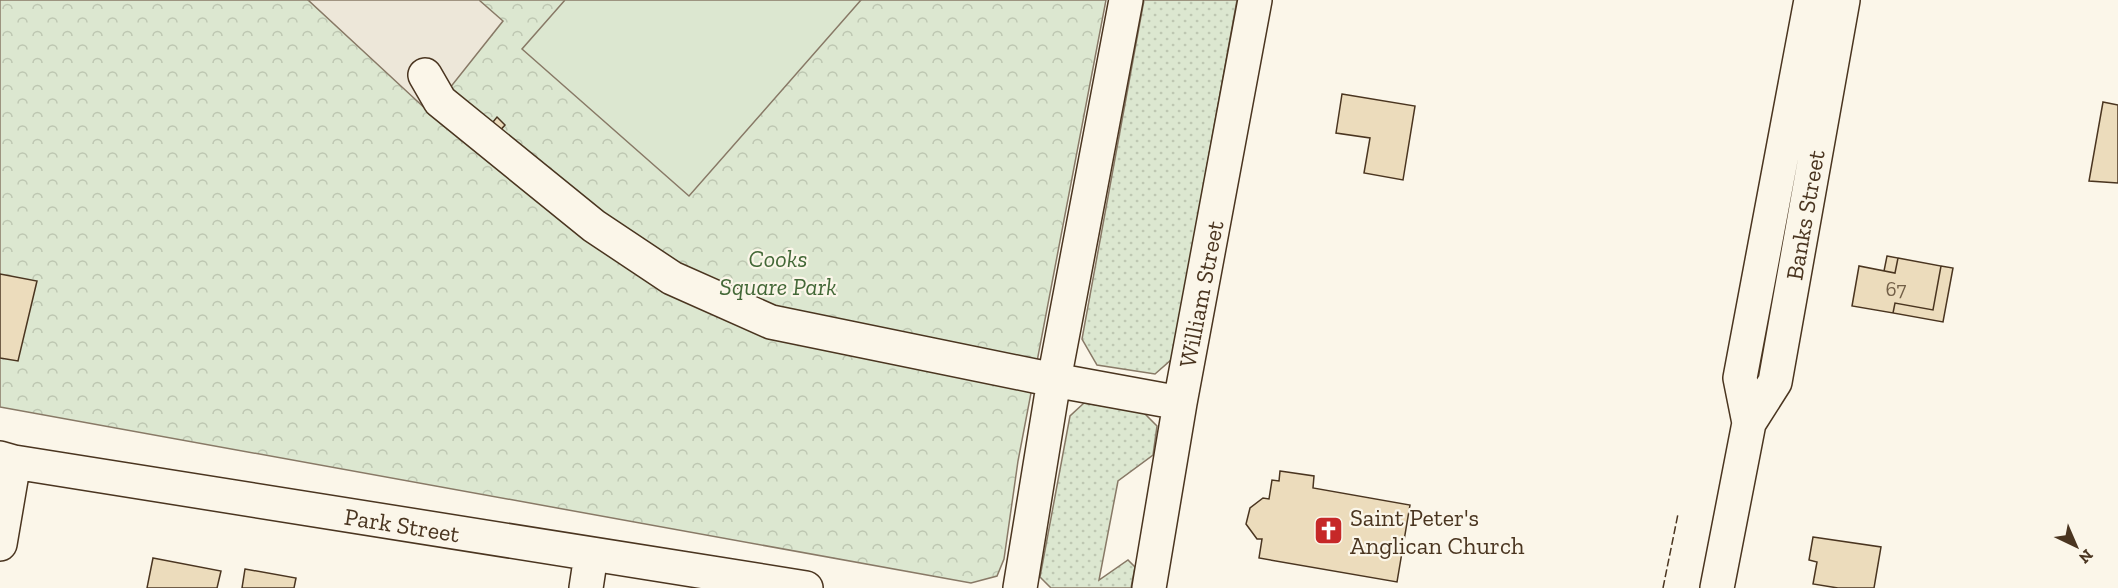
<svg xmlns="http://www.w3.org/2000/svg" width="2118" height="588" viewBox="0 0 2118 588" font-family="'Zilla Slab',serif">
<defs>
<pattern id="grass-dots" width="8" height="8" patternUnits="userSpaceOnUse" patternTransform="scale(1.5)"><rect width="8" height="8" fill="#dce7d0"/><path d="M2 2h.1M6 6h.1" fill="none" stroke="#bec7b2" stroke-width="1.8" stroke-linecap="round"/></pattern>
<pattern id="forest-crowns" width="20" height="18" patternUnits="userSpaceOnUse" patternTransform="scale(1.5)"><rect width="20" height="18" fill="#dce7d0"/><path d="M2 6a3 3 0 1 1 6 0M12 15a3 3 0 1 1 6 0" fill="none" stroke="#bec7b2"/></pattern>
</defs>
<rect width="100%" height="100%" fill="#fbf6e9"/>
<!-- grass -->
<path fill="url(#grass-dots)" stroke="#887966" stroke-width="1.5" d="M1144,0H1237L1172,359L1155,374L1097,365L1082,339Z
M1084,403L1143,412L1157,426L1153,455L1118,481L1099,580L1128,560L1135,567L1131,588H1051L1040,577L1070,416Z"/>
<!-- forest -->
<path fill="url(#forest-crowns)" stroke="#887966" stroke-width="1.5" d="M0,0H1106L1018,461L1004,559L997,576L971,583L0,407Z"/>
<!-- pitch -->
<path fill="#dce7d0" stroke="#887966" stroke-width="1.5" d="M565,0H861L689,196L522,49Z"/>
<!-- parking -->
<path fill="#ede7d9" stroke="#887966" stroke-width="1.5" d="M308,0H479L503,21L430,113Z"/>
<!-- building -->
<path fill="#ecdcbc" stroke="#4a3520" stroke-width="1.5" d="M1342,94L1415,106L1403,180L1364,173L1370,138L1336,133Z
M2103,102L2118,105V183L2089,181Z
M497,117L505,125L497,134L489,127Z
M1887,256L1898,258L1895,273L1884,271Z
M1898,258L1941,266L1933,310L1895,303L1893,313L1852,306L1859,266L1895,273Z
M1941,266L1953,268L1943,322L1893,313L1895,303L1933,310Z
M0,274L37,281L18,361L0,358Z
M1280,471L1314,476L1313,488L1410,505L1397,582L1259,558L1262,539H1257L1246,524L1250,508L1263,498L1269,499L1272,480L1279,481Z
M1813,537L1881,547L1874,588H1838L1813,584L1817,562L1809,560Z
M153,558L221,571L217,588H147Z
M245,569L296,578L294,588H242Z"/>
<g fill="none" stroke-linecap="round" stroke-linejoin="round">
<defs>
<path id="minor" d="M425,75L440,101L594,226L672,278L771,322L1054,380L1180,403
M1749,423L1740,378L1811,0
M0,458L14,462L806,588
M0,544L14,462
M586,588L591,555
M1020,588L1054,380L1126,0
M1149,588L1180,403L1255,0
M1717,588L1749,423L1775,382L1843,0"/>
</defs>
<!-- minor casing -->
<use href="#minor" stroke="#4a3520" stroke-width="36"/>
<!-- minor -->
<use href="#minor" stroke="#fbf6e9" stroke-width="33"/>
<!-- fence -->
<path stroke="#4a3520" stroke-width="1.5" stroke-dasharray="8 3" stroke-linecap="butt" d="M1663,588L1678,514"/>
</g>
<!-- icons -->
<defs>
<symbol id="church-square" viewBox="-11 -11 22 22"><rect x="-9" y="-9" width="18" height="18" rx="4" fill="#c62828" stroke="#fbf6e9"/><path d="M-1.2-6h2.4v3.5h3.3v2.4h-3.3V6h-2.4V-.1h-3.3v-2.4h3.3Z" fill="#fff"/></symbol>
</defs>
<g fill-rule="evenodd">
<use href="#church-square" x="1312" y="514" width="33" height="33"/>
</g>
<g text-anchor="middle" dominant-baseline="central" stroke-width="4.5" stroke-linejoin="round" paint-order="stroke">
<!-- number labels -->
<g font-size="21" fill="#725f47">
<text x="1896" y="288">67</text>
</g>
<!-- street labels -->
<g font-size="24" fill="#4a3520" stroke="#fbf6e9">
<text transform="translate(1805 215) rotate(-80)">Banks Street</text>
<text transform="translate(1201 294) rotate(-79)">William Street</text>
<text transform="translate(402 525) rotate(9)">Park Street</text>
</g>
<!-- park labels -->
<g font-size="24" font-style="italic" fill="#436837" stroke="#fbf6e9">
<text x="778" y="258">Cooks<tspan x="778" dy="28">Square Park</tspan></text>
</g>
<!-- poi labels -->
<g font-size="24" fill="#4a3520" stroke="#fbf6e9" text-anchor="start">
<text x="1350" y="517">Saint Peter's<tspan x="1350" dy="28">Anglican Church</tspan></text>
</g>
</g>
<!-- north arrow -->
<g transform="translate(2076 546) rotate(136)" stroke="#fbf6e9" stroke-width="4.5" paint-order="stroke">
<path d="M0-4.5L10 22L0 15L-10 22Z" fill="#4a3520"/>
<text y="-9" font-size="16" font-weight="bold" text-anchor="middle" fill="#4a3520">N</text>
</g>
</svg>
